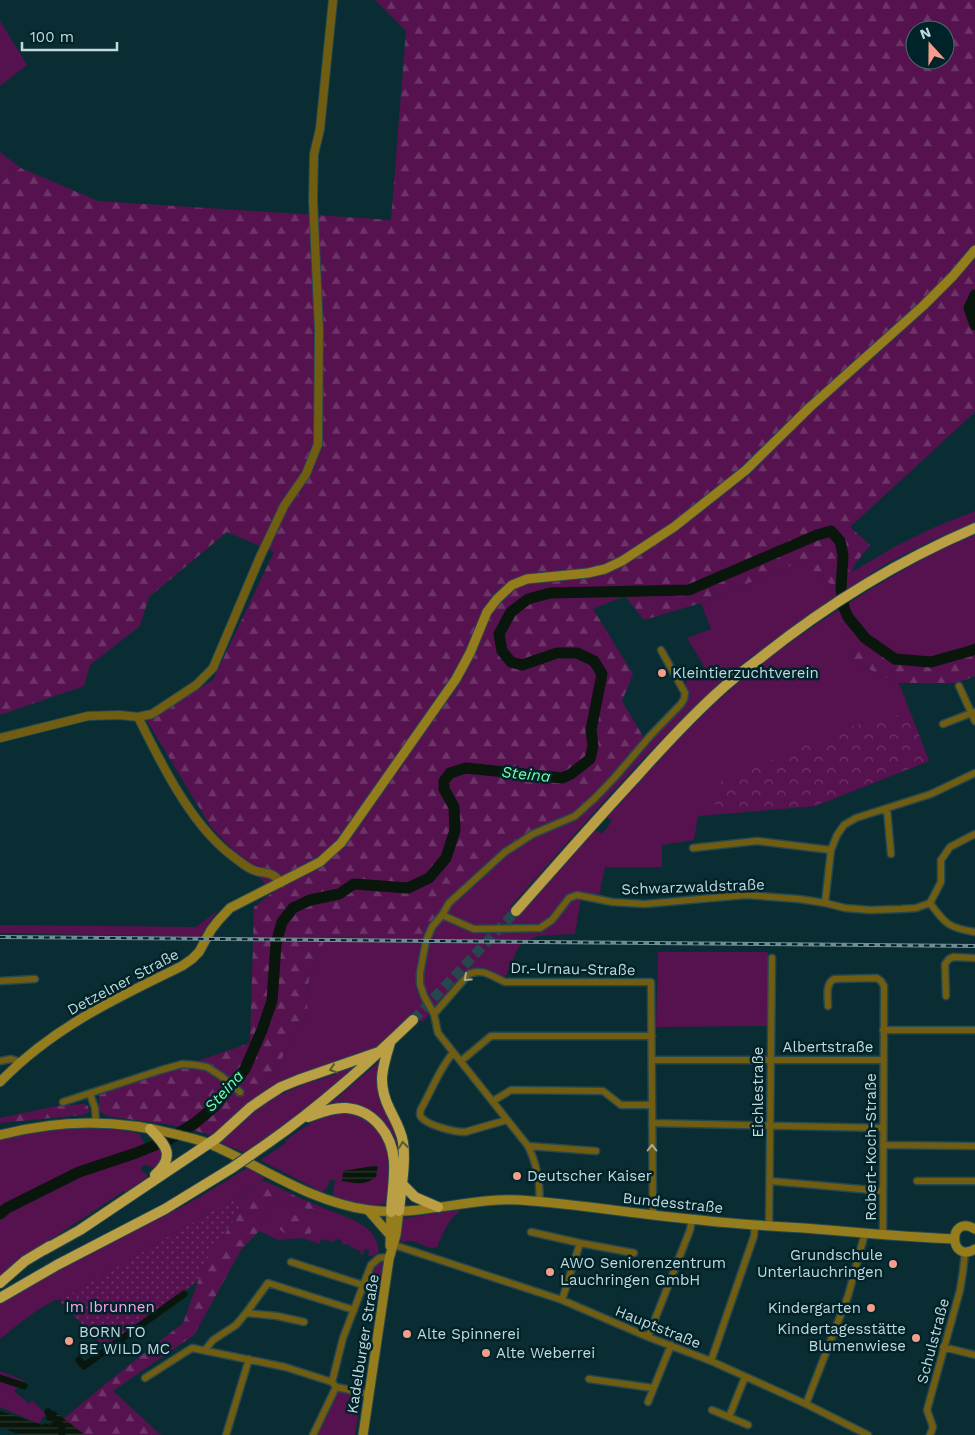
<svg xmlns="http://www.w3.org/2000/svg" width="975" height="1435" viewBox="0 0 975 1435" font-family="'Work Sans',sans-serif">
<defs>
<pattern id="forest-firs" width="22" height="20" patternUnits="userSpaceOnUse" patternTransform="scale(1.25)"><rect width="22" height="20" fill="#56124f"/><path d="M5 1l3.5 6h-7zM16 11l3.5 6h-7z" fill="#6d3468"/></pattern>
<pattern id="park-crowns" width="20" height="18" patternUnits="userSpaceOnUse" patternTransform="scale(1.25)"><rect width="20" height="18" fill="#56124f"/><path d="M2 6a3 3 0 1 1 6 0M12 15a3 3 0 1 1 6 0" fill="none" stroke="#6d3468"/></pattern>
<pattern id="garden-dots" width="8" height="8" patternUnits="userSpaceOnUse" patternTransform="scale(1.25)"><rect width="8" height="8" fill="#56124f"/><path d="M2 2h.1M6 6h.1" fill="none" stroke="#6d3468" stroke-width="1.8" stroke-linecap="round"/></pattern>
<pattern id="water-rules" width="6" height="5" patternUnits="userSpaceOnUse" patternTransform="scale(1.25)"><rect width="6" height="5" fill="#08160c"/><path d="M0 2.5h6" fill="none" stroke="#2a372f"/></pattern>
</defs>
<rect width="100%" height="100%" fill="#0a2d33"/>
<!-- grass -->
<path fill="#56124f" d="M0,21L27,65L0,86Z
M0,152L21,168L0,183Z
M975,511V522C945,534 915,548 886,564C868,575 850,588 832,600C782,632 735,668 692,709C628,772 570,840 510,907L520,914L596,830L601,834L607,828L612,820L608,818V816C645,776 681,735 721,698C760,662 804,632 849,603C889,578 930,552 975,535V646L911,663L876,651L840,619L855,661L876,673L898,683L901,688L929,761L816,806L698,816L694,840L662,845V867H605L599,895L581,898L575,934L537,936L519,946L505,977L494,974L486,968H477L468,972L437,1005L422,1023L414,1011L383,1041L372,1049L361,1054L317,1070L226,1126L223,1117L272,1077L307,1012L309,979L326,936L423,938L446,901L501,850L532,831L574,814L615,775L644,738L679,702L682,693L680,688L704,666L687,638L711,629L701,603L802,561L830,584L833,591L848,580L852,572L896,546L935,527Z
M217,911L200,937L0,933V925L196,927Z
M658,952H768V1026L656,1027Z
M381,1060L400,1141V1168L381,1121L329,1105Z
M354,1064L356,1067L275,1132L244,1152L223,1144L221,1142L226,1135L236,1127L269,1101L280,1095L304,1084L334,1075Z
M343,1112C348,1113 354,1113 358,1115C386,1125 392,1153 390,1179C389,1187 389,1195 387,1202C372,1210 350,1201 334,1197L333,1193L335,1180H330L327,1188L322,1192L260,1160L286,1143L285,1141C303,1128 320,1114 343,1112Z
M81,1128C101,1129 120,1129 140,1134L142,1140L146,1145L155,1141L162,1152L160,1162L156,1168L145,1165L141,1167L142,1171L148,1176L145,1179L126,1192L124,1191L21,1259L0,1277V1140C27,1134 53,1130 81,1128Z
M247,1168L265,1178L245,1192L243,1198L226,1203L62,1299C46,1300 13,1329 0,1339V1303C51,1272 105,1246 158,1219C189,1204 218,1186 247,1168Z
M272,1198L323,1214L326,1209C347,1218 377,1224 379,1252L372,1256H368L369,1250L364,1249L363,1255L361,1254L360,1251L351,1247L350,1245L342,1244V1240L335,1239L334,1242L321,1239L319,1244L303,1238L278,1240L259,1231Z
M458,1210L459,1212C447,1221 443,1234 437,1247C425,1251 414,1235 402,1243C397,1235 399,1224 405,1218Z
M379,1262H382L383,1265L379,1291L365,1289L371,1274Z
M0,1371L25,1381L14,1391L29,1404L32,1400L46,1414L43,1417L39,1424L0,1407Z
M337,1390L361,1398L355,1435H315Z"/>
<!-- forest -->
<path fill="url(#forest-firs)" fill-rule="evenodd" d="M375,0H975V412L850,527L870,545L855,564L848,580L833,591L830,584L802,561L701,603L644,620L625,596L593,609L633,674L622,701L644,738L615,775L574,814L532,831L501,850L446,901L423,938L326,936L309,979L307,1012L272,1077L223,1117L226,1126L214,1135H211L172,1125L106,1116L99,1111V1095L250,1043L254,907L273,892L211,827L147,721L213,680L274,552L227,532L149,597L140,626L90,665L84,686L0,715V183L21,168L98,201L391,220L406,31ZM915,30H945V60H915Z
M839,618L874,650L911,663L975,646V676L957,683H898L876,673L855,661Z
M84,1104L88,1106L89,1112L82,1115L0,1123V1118L57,1106Z
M261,1181H265L302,1199L326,1209L323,1214L272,1198L259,1231L241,1250L194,1335L113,1391L161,1435H44L109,1381L183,1323L205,1262L237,1216L245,1192Z
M290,1212L313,1226L310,1235L289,1236L279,1229Z"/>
<!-- park -->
<path fill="url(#park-crowns)" d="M910,712L929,761L812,806L733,813L708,800L715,784L852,726Z"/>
<!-- garden -->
<path fill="url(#garden-dots)" d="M243,1198L237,1216L205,1262L198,1281L106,1349L63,1304L60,1303L62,1299L226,1203Z"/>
<!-- water -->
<path fill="url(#water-rules)" d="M378,1165L376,1177C364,1186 356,1183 342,1181L343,1171Z
M0,1411L43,1425L44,1423L51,1425L45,1418L54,1411L85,1435H20L0,1427Z"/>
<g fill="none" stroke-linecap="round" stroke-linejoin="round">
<!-- canal -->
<path stroke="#08160c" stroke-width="7" d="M79,1360L84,1366L184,1294
M0,1378L24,1386
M48,1412L62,1427V1435"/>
<!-- river -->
<path stroke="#08160c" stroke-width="11" d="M975,295L969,308L975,325
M0,1214L7,1208L79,1172L136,1153L168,1140L195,1123L214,1107L245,1069L262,1030L272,1001L276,944L282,922L293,908L310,900L339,894L354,884L408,888L429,878L446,858L455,830L454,807L444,789V781L450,773L466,768L562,778L571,774L590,759L593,746L591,730L602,674L594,661L577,653H557L522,665L511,662L502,651L499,634L511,612L528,599L550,593L689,590L817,535L831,531L840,541L843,555L841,589L844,608L848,617L865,638L895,659L931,662L970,651L975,649"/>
<!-- trunk-tunnel -->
<path stroke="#26474d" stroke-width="10" stroke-dasharray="10 5" stroke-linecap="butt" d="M413,1020L516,911"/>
<defs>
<path id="minor" d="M959,686L975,721
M943,724L974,712
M887,809L891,854
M693,848L757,841L831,850
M825,903L831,850L837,835L844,825L856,818L931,794L975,773
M930,903C945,924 949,928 975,932
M442,915L474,929L540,928L552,920L569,898L577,895L612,902L645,904L746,895L799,899L825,903L845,908L870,910L901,909L916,908L930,903L941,882V860L950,847L975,834
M0,981L35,979
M946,996L945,964L949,959L953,957L975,958
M828,1006C828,996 825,984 834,979L877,978L881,981L884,986L883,1234
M434,1014L469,974C483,968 491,976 505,982H651L653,1214
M883,1030H975
M453,1053C439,1069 432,1090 421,1109C420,1113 419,1114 421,1117C428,1126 455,1132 465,1132L507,1120
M652,1060H883
M0,1061L11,1059L20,1062
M461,1061L491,1036H652
M90,1094L95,1108L96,1123
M493,1101L511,1090L603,1091L621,1105H652
M63,1102L161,1070L182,1064L195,1065L207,1067L221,1076L240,1092
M652,1123L883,1128
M883,1145L975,1146
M528,1146L596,1151
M770,1181L883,1191
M917,1181H975
M539,1202C541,1183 536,1162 528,1146L438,1033L434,1014L424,996L420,984V973L426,941L432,927L442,915L449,903L505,852L533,834L575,816L595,798L615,777L651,735L681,704L684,699L685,693L661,650
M769,1226L772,958
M531,1232L580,1243
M391,1244L562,1300L648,1337L711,1361L806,1404L868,1435
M291,1262L363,1285
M562,1300L580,1243L634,1253
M246,1313L277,1316L304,1322
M648,1337L690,1230L692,1219
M943,1347L975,1355
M205,1350L213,1340L236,1325L246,1313L268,1283L354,1310
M711,1361L754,1236L755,1224
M145,1378L192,1348L285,1367L332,1382L336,1387L369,1394
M589,1379L653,1388
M332,1382L343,1338L371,1265L379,1258L390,1257
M648,1402L671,1345
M806,1404L848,1296L865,1233
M712,1410L748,1425
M729,1417L745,1377
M226,1435L249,1359
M313,1435L336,1387
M930,1435L933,1427L927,1410L960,1290L963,1271L965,1252"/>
<path id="tertiary" d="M138,717C160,761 188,819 226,851C234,857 243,865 251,869C264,876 270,868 281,883
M0,738L88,716L119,715L138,717L152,714L196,685L213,668L260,557L284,506L306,474L318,444L319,330L313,200L314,154L320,129L333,0"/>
<path id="secondary" d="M0,1082C52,1028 116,998 182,966L192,959L199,952L211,930L218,921L230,908L320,862L341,843L456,679L470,653L487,612L497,599L512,585L527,579L588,573L605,569L622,561L674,527L746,470L809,408L923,306L953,276L975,250
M0,1135C61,1119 118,1119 179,1135C190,1138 201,1140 212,1145C264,1168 311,1202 369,1210C419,1217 470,1197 520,1200C580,1204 640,1215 700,1220C734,1224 768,1226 803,1228C853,1232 903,1237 954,1239
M368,1210L389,1234
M975,1229C947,1213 949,1265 975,1249
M390,1246L391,1212
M363,1435L389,1259L396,1235L399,1211"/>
<path id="trunk" d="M516,911C556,866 596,820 637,776C662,748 688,720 715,695C729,682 744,670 759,659C825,606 898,561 975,528
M390,1043C382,1069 377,1084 390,1110C395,1120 401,1130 403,1142C406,1163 401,1189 399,1211
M308,1117C320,1113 333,1107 346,1108C374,1110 392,1135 394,1161C395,1178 392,1195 391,1212
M150,1129C166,1145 176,1156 155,1175
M268,1143C321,1106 367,1064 413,1020
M402,1184L415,1197L438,1207
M44,1250L80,1230L217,1138L251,1107L267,1096L281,1087L298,1080L379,1052
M0,1283L25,1261L50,1246
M0,1298L57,1265L165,1209L232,1168"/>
</defs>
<!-- minor casing -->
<use href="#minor" stroke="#27494e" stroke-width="9"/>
<!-- tertiary casing -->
<use href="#tertiary" stroke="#27494e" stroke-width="10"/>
<!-- secondary casing -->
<use href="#secondary" stroke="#27494e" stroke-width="11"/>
<!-- trunk casing -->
<use href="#trunk" stroke="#27494e" stroke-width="12"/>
<!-- minor -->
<use href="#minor" stroke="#715d12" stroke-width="6"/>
<!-- tertiary -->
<use href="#tertiary" stroke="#715d12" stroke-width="8"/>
<!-- secondary -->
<use href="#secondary" stroke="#957c1d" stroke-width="9"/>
<!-- trunk -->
<use href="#trunk" stroke="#ba9f44" stroke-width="10"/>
<defs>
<path id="rail" d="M0,937L975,946"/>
</defs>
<!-- rail casing -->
<use href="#rail" stroke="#718d93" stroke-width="4"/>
<!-- rail -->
<use href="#rail" stroke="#002329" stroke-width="2" stroke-dasharray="5.5" stroke-linecap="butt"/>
<defs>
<path id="trunk-bridge" d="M232,1168L268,1143"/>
</defs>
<!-- trunk-bridge casing -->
<use href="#trunk-bridge" stroke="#27494e" stroke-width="12" stroke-linecap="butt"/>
<!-- trunk-bridge -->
<use href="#trunk-bridge" stroke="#ba9f44" stroke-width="10"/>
</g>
<!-- one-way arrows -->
<defs><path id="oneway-chevron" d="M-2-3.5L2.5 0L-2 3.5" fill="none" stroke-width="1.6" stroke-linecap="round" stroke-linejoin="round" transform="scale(1.25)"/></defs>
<g stroke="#a6ae97">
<use href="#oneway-chevron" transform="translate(467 978) rotate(138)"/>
<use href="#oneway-chevron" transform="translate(652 1148) rotate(-90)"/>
</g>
<g stroke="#545b35">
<use href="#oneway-chevron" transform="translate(333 1069) rotate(162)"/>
<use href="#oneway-chevron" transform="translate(403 1145) rotate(-97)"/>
</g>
<!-- markers -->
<g fill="#f49d8b" stroke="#002329" stroke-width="2">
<circle cx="662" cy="673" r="5"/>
<circle cx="517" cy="1176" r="5"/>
<circle cx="893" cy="1264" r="5"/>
<circle cx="550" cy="1272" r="5"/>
<circle cx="871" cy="1308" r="5"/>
<circle cx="407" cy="1334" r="5"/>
<circle cx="916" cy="1338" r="5"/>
<circle cx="69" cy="1341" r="5"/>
<circle cx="486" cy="1353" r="5"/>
</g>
<g text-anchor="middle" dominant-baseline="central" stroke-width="5" stroke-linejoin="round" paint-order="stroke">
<!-- poi labels -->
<g font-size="15" fill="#c2d9de" stroke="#002329" text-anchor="start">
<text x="672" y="673">Kleintierzuchtverein</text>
<text x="527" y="1176">Deutscher Kaiser</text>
<text x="883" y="1255" text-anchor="end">Grundschule<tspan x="883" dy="17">Unterlauchringen</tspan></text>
<text x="560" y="1263">AWO Seniorenzentrum<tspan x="560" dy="17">Lauchringen GmbH</tspan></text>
<text x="861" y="1308" text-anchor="end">Kindergarten</text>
<text x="906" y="1329" text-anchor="end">Kindertagesstätte<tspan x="906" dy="17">Blumenwiese</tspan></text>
<text x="79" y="1332">BORN TO<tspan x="79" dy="17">BE WILD MC</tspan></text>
<text x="417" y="1334">Alte Spinnerei</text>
<text x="496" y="1353">Alte Weberrei</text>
</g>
<!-- street labels -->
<g font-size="15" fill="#c2d9de" stroke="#002329">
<text transform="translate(693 887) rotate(-2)">Schwarzwaldstraße</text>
<text transform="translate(573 969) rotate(1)">Dr.-Urnau-Straße</text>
<text transform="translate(123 982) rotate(-28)">Detzelner Straße</text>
<text x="828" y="1047">Albertstraße</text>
<text transform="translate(758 1092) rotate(-90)">Eichlestraße</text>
<text transform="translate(871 1147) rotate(-90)">Robert-Koch-Straße</text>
<text transform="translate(673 1203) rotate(6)">Bundesstraße</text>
<text transform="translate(658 1327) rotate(22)">Hauptstraße</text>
<text transform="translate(933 1341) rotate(-75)">Schulstraße</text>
<text transform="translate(363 1344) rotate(-81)">Kadelburger Straße</text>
</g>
<!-- park labels -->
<g font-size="15" fill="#fca3ee" stroke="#002329">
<text x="110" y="1307">Im Ibrunnen</text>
</g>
<!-- water labels -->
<g font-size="16" font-style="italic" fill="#73fea4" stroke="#002329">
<text transform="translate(526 774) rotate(6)">Steina</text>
<text transform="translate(224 1091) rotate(-48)">Steina</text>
</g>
</g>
<!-- north arrow -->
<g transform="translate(930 45) rotate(339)"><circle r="24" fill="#002329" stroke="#4e6c71"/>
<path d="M0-4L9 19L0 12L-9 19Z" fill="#f49d8b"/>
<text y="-8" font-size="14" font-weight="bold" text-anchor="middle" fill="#c2d9de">N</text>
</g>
<!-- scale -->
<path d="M22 42v8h95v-8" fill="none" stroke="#c2d9de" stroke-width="2.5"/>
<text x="30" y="42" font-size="15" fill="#c2d9de" stroke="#002329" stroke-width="4" paint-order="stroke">100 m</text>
</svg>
